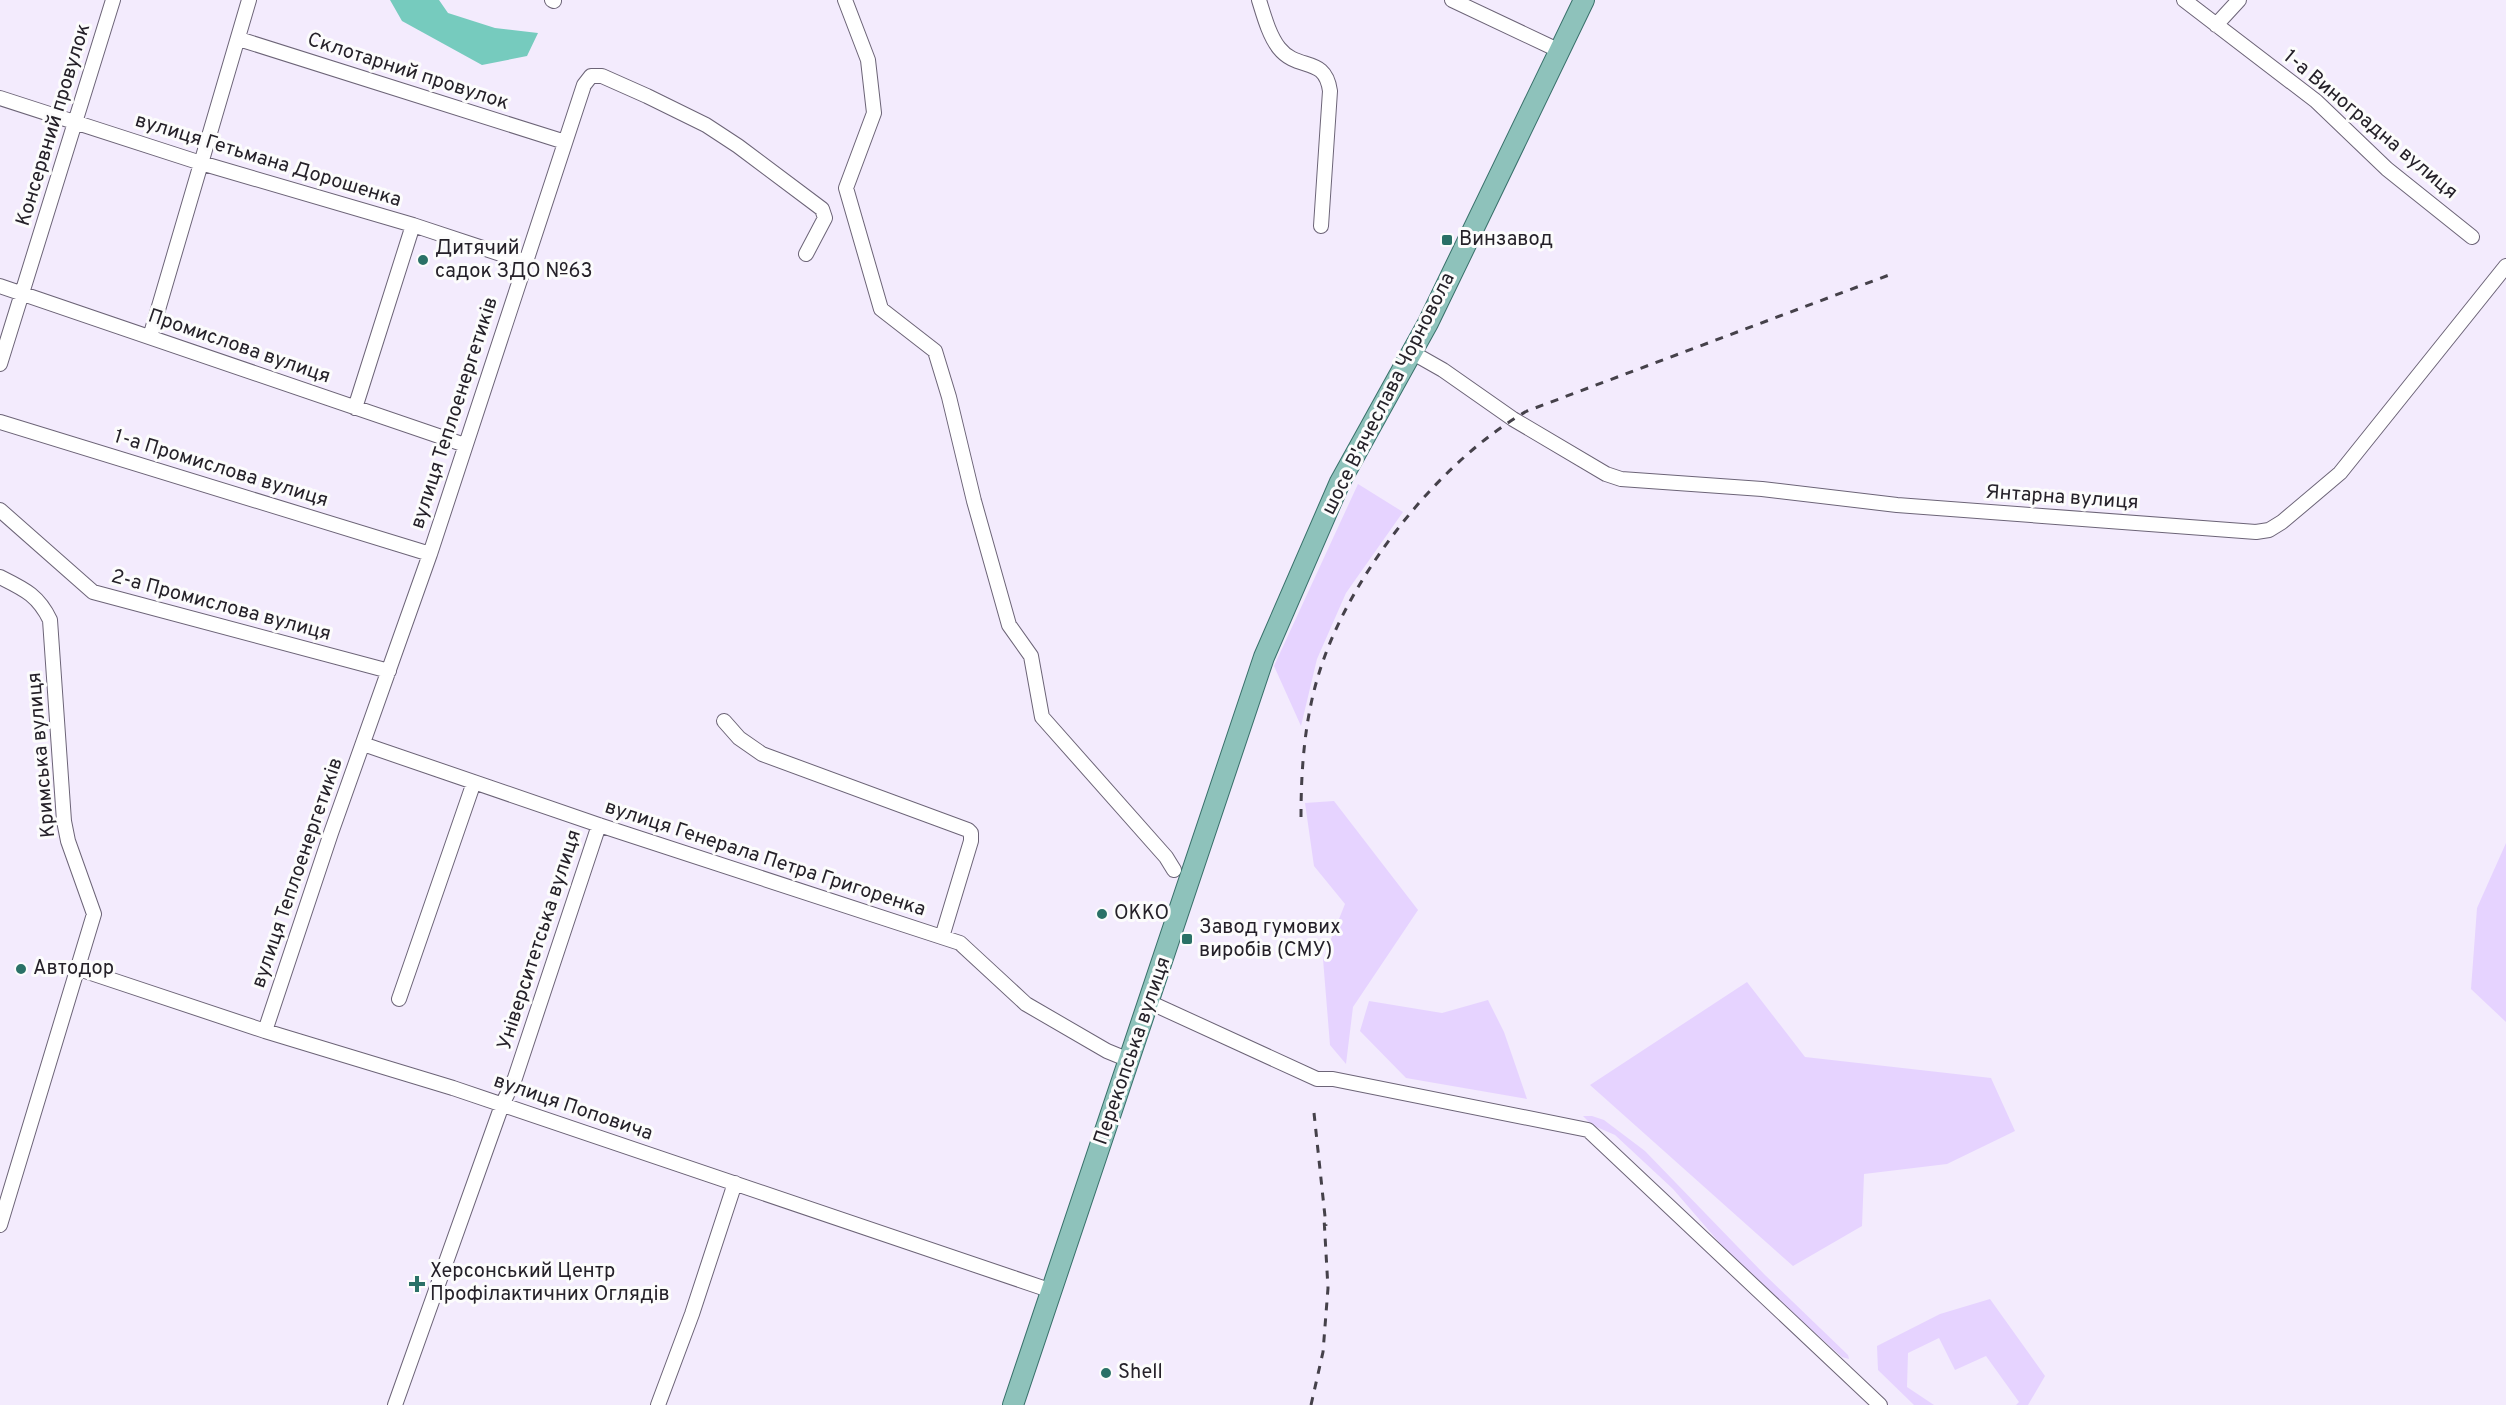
<svg xmlns="http://www.w3.org/2000/svg" width="2506" height="1405" viewBox="0 0 2506 1405" font-family="Overpass,sans-serif">
<rect width="100%" height="100%" fill="#f3ebfd"/>
<!-- green -->
<path fill="#e6d3ff" d="M1358,484L1403,512L1346,593L1317,659L1301,726L1274,666Z
M1334,801L1418,910L1353,1007L1346,1064L1330,1045L1323,959L1345,904L1314,866L1305,803Z
M2506,843V1022L2471,989L2477,908Z
M1747,982L1805,1057L1991,1078L2015,1131L1947,1164L1864,1174L1862,1226L1793,1266L1590,1085Z
M1488,1000L1504,1032L1527,1099L1406,1078L1360,1031L1369,1001L1442,1013Z
M1583,1116H1592L1604,1120L1645,1151L1765,1275L1848,1355L1849,1359L1842,1357L1737,1263L1673,1189L1615,1135L1592,1125Z
M1990,1299L2045,1376L2028,1405H2016L2019,1402L1986,1356L1955,1370L1939,1338L1908,1353L1907,1387L1934,1405H1914L1878,1370L1877,1346L1940,1314Z"/>
<!-- water -->
<path fill="#76cbbe" d="M390,0H439L448,13L495,28L538,33L527,56L482,65L402,21Z"/>
<g fill="none" stroke-linecap="round" stroke-linejoin="round">
<defs>
<path id="street" d="M552,0L554,1
M845,0L868,60L874,113L846,188L881,309L935,351L949,397L974,501L1009,625L1031,656L1042,717L1166,857L1174,870
M1259,0C1264,16 1269,35 1279,48C1298,72 1325,55 1330,91L1321,226
M1452,0L1560,51
M2184,0L2316,101L2387,169L2472,237
M2216,25L2239,0
M239,39L565,142
M0,98L201,163L413,225L525,262
M0,286L465,445
M150,337L249,0
M1413,353L1443,370L1513,419L1606,474L1621,479L1762,489L1897,505L2256,532L2269,530L2282,522L2340,473L2506,266
M0,364L113,0
M355,408L413,225
M0,422L430,554
M0,510L93,592L389,671
M0,577C24,589 38,595 50,620L64,821L68,841L94,914L0,1225
M724,721L739,738L762,754L968,830L971,833V841L942,937
M363,744L599,825L960,943L1026,1004L1107,1051L1129,1060
M79,969L265,1031L453,1088L1052,1291
M399,999L474,782
M1149,1002L1317,1079H1333L1588,1130L1880,1405
M265,1031L331,833L430,554L584,85L591,76H602L647,96L706,125L738,146L822,209L825,218L806,254
M395,1405L502,1105L515,1078L599,825
M658,1405L692,1314L735,1183"/>
<path id="primary" d="M1013,1405L1264,657L1340,482L1428,323L1584,0"/>
</defs>
<!-- street casing -->
<use href="#street" stroke="#6c6477" stroke-width="16"/>
<!-- primary casing -->
<use href="#primary" stroke="#38706a" stroke-width="22"/>
<!-- street -->
<use href="#street" stroke="#fff" stroke-width="14"/>
<!-- primary -->
<use href="#primary" stroke="#8ec2bb" stroke-width="20"/>
<!-- rail -->
<path stroke="#45414a" stroke-width="3" stroke-dasharray="8 8" stroke-linecap="butt" d="M1301,817C1301,766 1305,713 1322,664C1354,570 1441,460 1527,411L1889,275
M1314,1113L1326,1226
M1311,1405L1323,1352L1328,1288L1324,1218"/>
</g>
<!-- markers -->
<g fill="#2a7167" stroke="#fcfcfc" stroke-width="2">
<rect x="1441" y="234" width="12" height="12" rx="3"/>
<circle cx="423" cy="260" r="6"/>
<circle cx="1102" cy="914" r="6"/>
<rect x="1181" y="933" width="12" height="12" rx="3"/>
<circle cx="21" cy="969" r="6"/>
<path d="M414 1275h6v6h6v6h-6v6h-6v-6h-6v-6h6z"/>
<circle cx="1106" cy="1373" r="6"/>
</g>
<g text-anchor="middle" dominant-baseline="central" stroke-width="6" stroke-linejoin="round" paint-order="stroke">
<!-- street labels -->
<g font-size="20" fill="#252129" stroke="#fcfcfc">
<text transform="translate(408 72) rotate(18)">Склотарний провулок</text>
<text transform="translate(54 125) rotate(-73)">Консервний провулок</text>
<text transform="translate(2370 125) rotate(40)">1-а Виноградна вулиця</text>
<text transform="translate(268 161) rotate(17)">вулиця Гетьмана Дорошенка</text>
<text transform="translate(239 347) rotate(19)">Промислова вулиця</text>
<text transform="translate(1389 394) rotate(-63)">шосе В'ячеслава Чорновола</text>
<text transform="translate(455 413) rotate(-72)">вулиця Теплоенергетиків</text>
<text transform="translate(221 469) rotate(17)">1-а Промислова вулиця</text>
<text transform="translate(2062 498) rotate(4)">Янтарна вулиця</text>
<text transform="translate(221 606) rotate(15)">2-а Промислова вулиця</text>
<text transform="translate(42 755) rotate(-95)">Кримська вулиця</text>
<text transform="translate(765 859) rotate(18)">вулиця Генерала Петра Григоренка</text>
<text transform="translate(298 873) rotate(-71)">вулиця Теплоенергетиків</text>
<text transform="translate(540 940) rotate(-72)">Університетська вулиця</text>
<text transform="translate(1133 1051) rotate(-71)">Перекопська вулиця</text>
<text transform="translate(573 1108) rotate(19)">вулиця Поповича</text>
</g>
<!-- poi labels -->
<g font-size="20" fill="#252129" stroke="#fcfcfc" text-anchor="start">
<text x="1459" y="240">Винзавод</text>
<text x="435" y="249">Дитячий<tspan x="435" dy="23">садок ЗДО №63</tspan></text>
<text x="1114" y="914">ОККО</text>
<text x="1199" y="928">Завод гумових<tspan x="1199" dy="23">виробів (СМУ)</tspan></text>
<text x="33" y="969">Автодор</text>
<text x="430" y="1272">Херсонський Центр<tspan x="430" dy="23">Профілактичних Оглядів</tspan></text>
<text x="1118" y="1373">Shell</text>
</g>
</g>
</svg>
